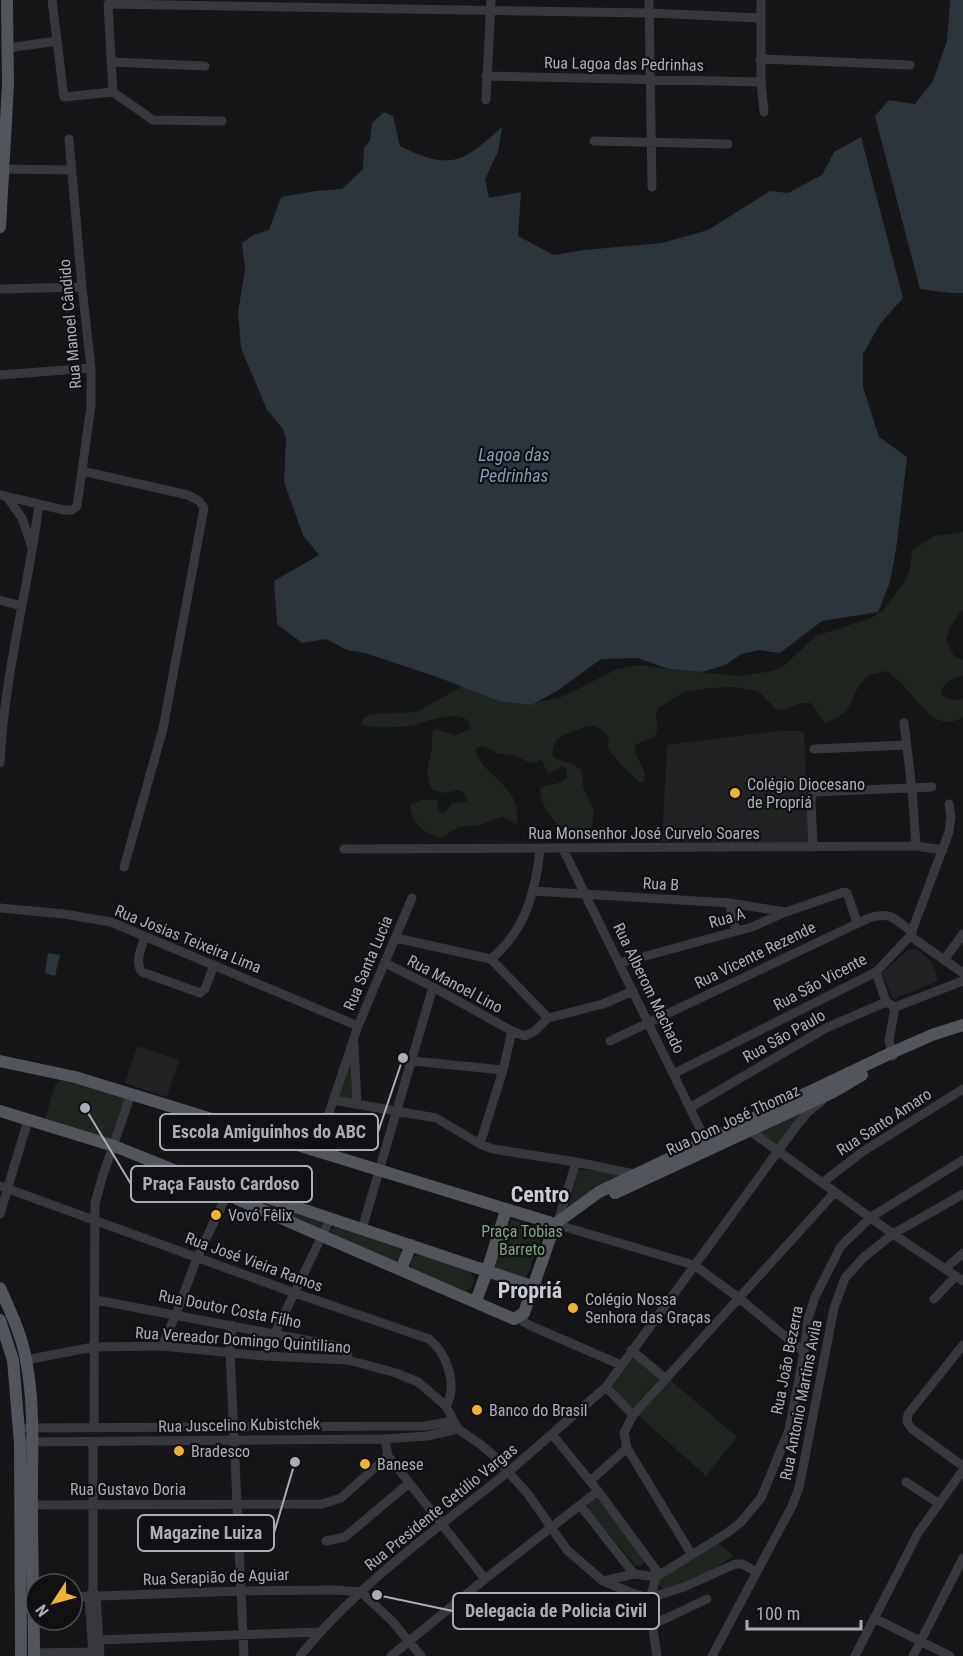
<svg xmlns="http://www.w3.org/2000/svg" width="963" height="1656" viewBox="0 0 963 1656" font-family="'Roboto Condensed',sans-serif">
<rect width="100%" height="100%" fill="#161618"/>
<!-- built -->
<path fill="#222225" d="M778,731H804L809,843L662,841L667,745Z
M915,949L921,952L932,962L938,981L893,999L882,973L908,950Z
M137,1046L179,1060L167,1097L125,1083Z"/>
<!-- green -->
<path fill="#1e261f" d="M963,532V608L951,626L946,640L954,656L963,660V676C954,677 944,682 941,691L944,697L955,700L963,699V717C940,732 925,710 912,695C904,686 896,678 887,671C879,673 871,672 865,679C846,699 859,710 825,723L811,703H802L778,711L758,691L735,687L711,688L684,692L658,708C653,718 661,727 655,736L635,745C634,759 648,769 644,782L641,783C636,780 608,752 608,748C607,745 609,742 609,738C605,733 600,728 594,726C589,725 585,727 580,729C567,733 550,738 553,756C562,764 573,761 582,771L583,787L594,811L592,827C572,849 540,813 540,788C550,783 560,786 567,777V771L563,766L548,774L542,760L530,763L514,755L498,754L491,749L481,746L476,748C478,776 522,782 517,823L515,824L508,819L502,817L480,825L459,827L440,838C424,833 411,823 410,805L422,800L435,799L437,801L439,811L443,814L452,804L467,801L464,793L459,790L445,793L433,790C423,777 429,763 432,748C432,742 431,736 434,729L456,735L470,729V723C456,706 426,724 408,726C393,728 375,728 361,725L363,719L371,714L416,712L463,686L536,697L541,701L559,698L572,692L617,669L640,665L665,669L740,676L773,671L786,664L816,636L871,618L883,610L905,581L909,571L912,551L934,536Z
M757,803H785V822H758Z
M352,1053L354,1100L337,1097Z
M63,1080L126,1098L110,1138L48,1121L45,1118L56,1083Z
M796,1112L801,1115L778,1146L756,1130Z
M579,1169L625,1174L568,1209Z
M233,1190L322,1221V1226L318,1229Z
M511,1219L544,1230L526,1279L494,1269Z
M336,1225L398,1246L401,1252L398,1259L393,1262L333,1236L331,1230Z
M419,1253L470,1270L474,1281L471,1288L465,1291L411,1270L410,1260Z
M635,1356L659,1378L632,1409L611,1389Z
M669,1379L737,1437L706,1476L638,1415Z
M594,1498L598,1499L645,1560L644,1564L641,1566L635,1565L589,1510L588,1502Z
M718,1543L734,1556C715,1568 685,1589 662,1588L657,1583L660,1579Z"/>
<!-- water -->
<path fill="#2c353c" d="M950,0H963V293H950L920,289L875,116L889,100L915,104L933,81L947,41Z
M384,112L393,116L400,146C451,171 462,163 502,127L498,152L485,179L489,198L521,192L518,236L554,255L584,250L662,243L708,230L770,191L788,193L822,175L834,152L861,137L903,298L880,324L863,354V387L879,437L907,457L897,543L890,582L878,612L822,621L780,653L759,650L742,654L725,665L702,672L669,669L637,658L601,659L557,691L531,705L499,701L437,677L365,653L347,650L326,639L302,643L277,624L274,581L319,555L303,535L284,482L286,439L283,429L267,410L241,348L238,312L245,270L242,243L253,235L269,230L281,197L316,191L342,189L363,169L364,148L370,140L372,123Z
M48,953L60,955L55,976L45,973Z"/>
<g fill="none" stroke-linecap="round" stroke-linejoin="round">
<!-- minor -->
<path stroke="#37383d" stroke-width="9" d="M52,0L64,97L113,92L153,120L222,121
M649,0L652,187
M761,0V82L764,112
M8,48L57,41
M760,59L910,65
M111,62L205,66
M486,76L761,82
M113,92L108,4L649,13L761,18
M486,100L491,0
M594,141L728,144
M4,169L71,170
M0,289L82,287
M0,375L91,368
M82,471L188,495L199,501L204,508L163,729L124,867
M0,495L64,510H72L77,506L91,406V368L82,287L69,139
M7,497L22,518L31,545
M0,600L21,606
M904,723L912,789L916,846
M814,749L906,745
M0,763C4,675 28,591 39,504
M813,847L811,801L812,795L815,792L932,787
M344,849L916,846L943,850
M563,849L706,1141
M534,891L729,903L786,912
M729,903L736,931
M0,908L64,914L111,922L358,1026
M145,936C142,947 134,962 142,972L200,993L205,989L214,965
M910,936L963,973
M396,938L491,959L548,1018
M491,959C525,931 536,891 540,849
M944,960L963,934
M385,963L433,987L512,1031L525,1036L535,1031L548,1018L603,1004L633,991
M620,963L752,927L786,912L844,892L847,893L857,922
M876,972L886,1002
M895,1007L963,981
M610,1041L869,918C891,911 895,919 912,932
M354,1045L357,1104
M893,1056L889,1041L895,1007
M413,1061L503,1070
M675,1073L876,972L910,936L949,832L951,817L949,804
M333,1100L436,1118L480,1144L493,1149L576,1162L639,1175
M691,1107L826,1028L886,1002L895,1007
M749,1130L893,1234L963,1281
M480,1144L503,1070L512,1031
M316,1152L358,1026L412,898
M822,1183L862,1152L963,1089
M0,1186L295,1293L429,1339C447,1353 458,1386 446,1406
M0,1214L28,1120
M558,1222L576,1162
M555,1224L694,1265L739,1298L804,1352
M362,1229L433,987
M945,1269L963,1253
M934,1299L956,1276
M96,1300L342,1347L347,1351L348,1360
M518,1318L529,1325L621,1365
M232,1325L230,1351L244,1656
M963,1345L908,1414L907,1422L912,1429L963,1466
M162,1346L176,1314L197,1258L229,1190
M631,1350L665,1378
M264,1356L330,1219
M26,1360L93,1347L162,1346L264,1356L348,1360L396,1373L418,1382L446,1406L458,1429L480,1444L492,1454L528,1494L567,1550L603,1581L632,1593L649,1598L684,1587L735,1564H742L757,1572
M606,1387L633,1415
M94,1427L95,1203L103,1175L131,1094
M27,1428L425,1426L453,1421
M552,1434L598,1491L659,1574
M385,1439L388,1456L485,1579
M28,1442L385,1439L427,1436L458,1429
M93,1442V1590L96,1597L100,1656
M514,1467L606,1387L797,1125L808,1112L822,1101
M590,1481L627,1448
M906,1482L938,1503
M27,1505L322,1504L341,1498L388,1456
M580,1505L634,1574
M326,1541L345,1537L409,1483
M692,1555L627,1448L624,1433L633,1415L835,1192
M656,1577L727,1533L740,1523L761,1498L789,1430L804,1352L808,1319L815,1297L841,1246L871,1217L963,1160
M656,1577L649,1603L657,1656
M603,1581L634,1574L656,1577
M92,1592L89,1597L93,1656
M72,1597L240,1591L335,1590L361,1592L392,1621L421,1656
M874,1618L950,1656
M652,1625L707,1599
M99,1640L319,1632
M34,1653L92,1652
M300,1656C355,1587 435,1530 504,1475
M391,1656L485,1579L598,1491
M712,1656L792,1506L799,1488L834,1308L845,1278L864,1257L893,1234L963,1194
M855,1656L918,1533L963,1470
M913,1656L963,1558"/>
<!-- major -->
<path stroke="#53555c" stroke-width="12" d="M0,227L8,85L7,0
M0,1061L75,1077L555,1224
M0,1111L114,1146L189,1176L229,1190L242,1189L487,1271L506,1210
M229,1190L237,1199L514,1319L524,1313L555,1224
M615,1193L833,1092L862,1075
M555,1224L599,1192L891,1053L932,1035L963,1025
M401,1269L411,1245
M0,1288C10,1311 22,1335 26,1360C36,1411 31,1464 32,1515C32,1562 34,1609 34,1656
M476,1301L487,1271L534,1287
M0,1320L13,1360L20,1443L21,1656"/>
<!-- minor-bridge -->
<path stroke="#37383d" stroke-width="9" d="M504,1475L514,1467"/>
</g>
<!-- markers -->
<g fill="#f2b134" stroke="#111113" stroke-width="2">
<circle cx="735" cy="793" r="6"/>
<circle cx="216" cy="1215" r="6"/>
<circle cx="573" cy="1308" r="6"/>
<circle cx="477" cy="1410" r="6"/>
<circle cx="179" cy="1451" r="6"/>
<circle cx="365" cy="1464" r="6"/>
</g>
<g text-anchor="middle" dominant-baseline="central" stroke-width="4.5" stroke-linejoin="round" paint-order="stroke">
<!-- street labels -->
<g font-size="16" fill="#a8adb8" stroke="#111113">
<text transform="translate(624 64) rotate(1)">Rua Lagoa das Pedrinhas</text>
<text transform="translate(70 324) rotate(-95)">Rua Manoel Cândido</text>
<text x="644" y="833">Rua Monsenhor José Curvelo Soares</text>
<text transform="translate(661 884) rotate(3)">Rua B</text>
<text transform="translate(727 918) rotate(-16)">Rua A</text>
<text transform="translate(188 939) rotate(22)">Rua Josias Teixeira Lima</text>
<text transform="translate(755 955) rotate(-26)">Rua Vicente Rezende</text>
<text transform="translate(368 963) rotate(-67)">Rua Santa Lucia</text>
<text transform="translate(820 982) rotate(-28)">Rua São Vicente</text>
<text transform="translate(455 984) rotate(28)">Rua Manoel Lino</text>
<text transform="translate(649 988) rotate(64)">Rua Alberom Machado</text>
<text transform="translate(784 1036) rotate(-29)">Rua São Paulo</text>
<text transform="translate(733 1120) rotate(-25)">Rua Dom José Thomaz</text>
<text transform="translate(884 1122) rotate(-33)">Rua Santo Amaro</text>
<text transform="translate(254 1262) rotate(20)">Rua José Vieira Ramos</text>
<text transform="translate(230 1309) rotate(11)">Rua Doutor Costa Filho</text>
<text transform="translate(243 1340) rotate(4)">Rua Vereador Domingo Quintiliano</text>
<text transform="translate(787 1360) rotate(-79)">Rua João Bezerra</text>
<text transform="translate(801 1400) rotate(-79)">Rua Antonio Martins Avila</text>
<text transform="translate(239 1425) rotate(-1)">Rua Juscelino Kubistchek</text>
<text x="128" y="1489">Rua Gustavo Doria</text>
<text transform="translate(441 1507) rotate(-39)">Rua Presidente Getúlio Vargas</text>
<text transform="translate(216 1577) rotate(-2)">Rua Serapião de Aguiar</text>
</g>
<!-- poi labels -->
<g font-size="16" fill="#a8adb8" stroke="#111113" text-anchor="start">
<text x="747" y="784">Colégio Diocesano<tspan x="747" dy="18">de Propriá</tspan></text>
<text x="228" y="1215">Vovó Fêlix</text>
<text x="585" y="1299">Colégio Nossa<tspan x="585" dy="18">Senhora das Graças</tspan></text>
<text x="489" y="1410">Banco do Brasil</text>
<text x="191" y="1451">Bradesco</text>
<text x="377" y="1464">Banese</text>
</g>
<!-- park labels -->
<g font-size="16" fill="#7fa381" stroke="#111113">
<text x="522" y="1231">Praça Tobias<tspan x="522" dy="18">Barreto</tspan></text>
</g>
<!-- water labels -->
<g font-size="18" font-style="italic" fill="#7f9bb3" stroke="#111113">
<text x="514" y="454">Lagoa das<tspan x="514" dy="21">Pedrinhas</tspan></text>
</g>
<!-- district labels -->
<g font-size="22" font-weight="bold" fill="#c9ccd4" stroke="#111113">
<text x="540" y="1194">Centro</text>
<text x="530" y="1290">Propriá</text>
</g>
</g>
<!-- callouts -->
<path fill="none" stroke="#a8adb8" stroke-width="2" d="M403 1058L378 1132M85 1108L131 1184M295 1462L274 1533M377 1595L453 1611"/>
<g fill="#a8adb8" stroke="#111113" stroke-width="2">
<circle cx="403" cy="1058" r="6"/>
<circle cx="85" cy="1108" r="6"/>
<circle cx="295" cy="1462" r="6"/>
<circle cx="377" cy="1595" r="6"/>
</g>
<g fill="#111113" stroke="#a8adb8" stroke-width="2">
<rect x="160" y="1114" width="218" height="36" rx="6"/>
<rect x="131" y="1166" width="181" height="36" rx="6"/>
<rect x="138" y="1515" width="136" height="36" rx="6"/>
<rect x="453" y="1593" width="206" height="36" rx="6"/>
</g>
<g font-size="18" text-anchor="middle" font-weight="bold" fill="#a8adb8">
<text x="269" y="1138">Escola Amiguinhos do ABC</text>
<text x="221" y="1190">Praça Fausto Cardoso</text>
<text x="206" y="1539">Magazine Luiza</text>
<text x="556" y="1617">Delegacia de Policia Civil</text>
</g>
<!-- north arrow -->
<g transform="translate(54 1602) rotate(234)"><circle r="28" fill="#111113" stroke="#4d4f55" stroke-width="1.5"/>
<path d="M0-4.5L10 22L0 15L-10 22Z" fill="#f2b134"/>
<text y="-9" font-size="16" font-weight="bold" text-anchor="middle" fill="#a8adb8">N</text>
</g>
<!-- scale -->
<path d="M747 1620v9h114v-9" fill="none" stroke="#a8adb8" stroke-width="3"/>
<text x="756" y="1620" font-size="18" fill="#a8adb8" stroke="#111113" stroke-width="4.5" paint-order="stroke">100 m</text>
</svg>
